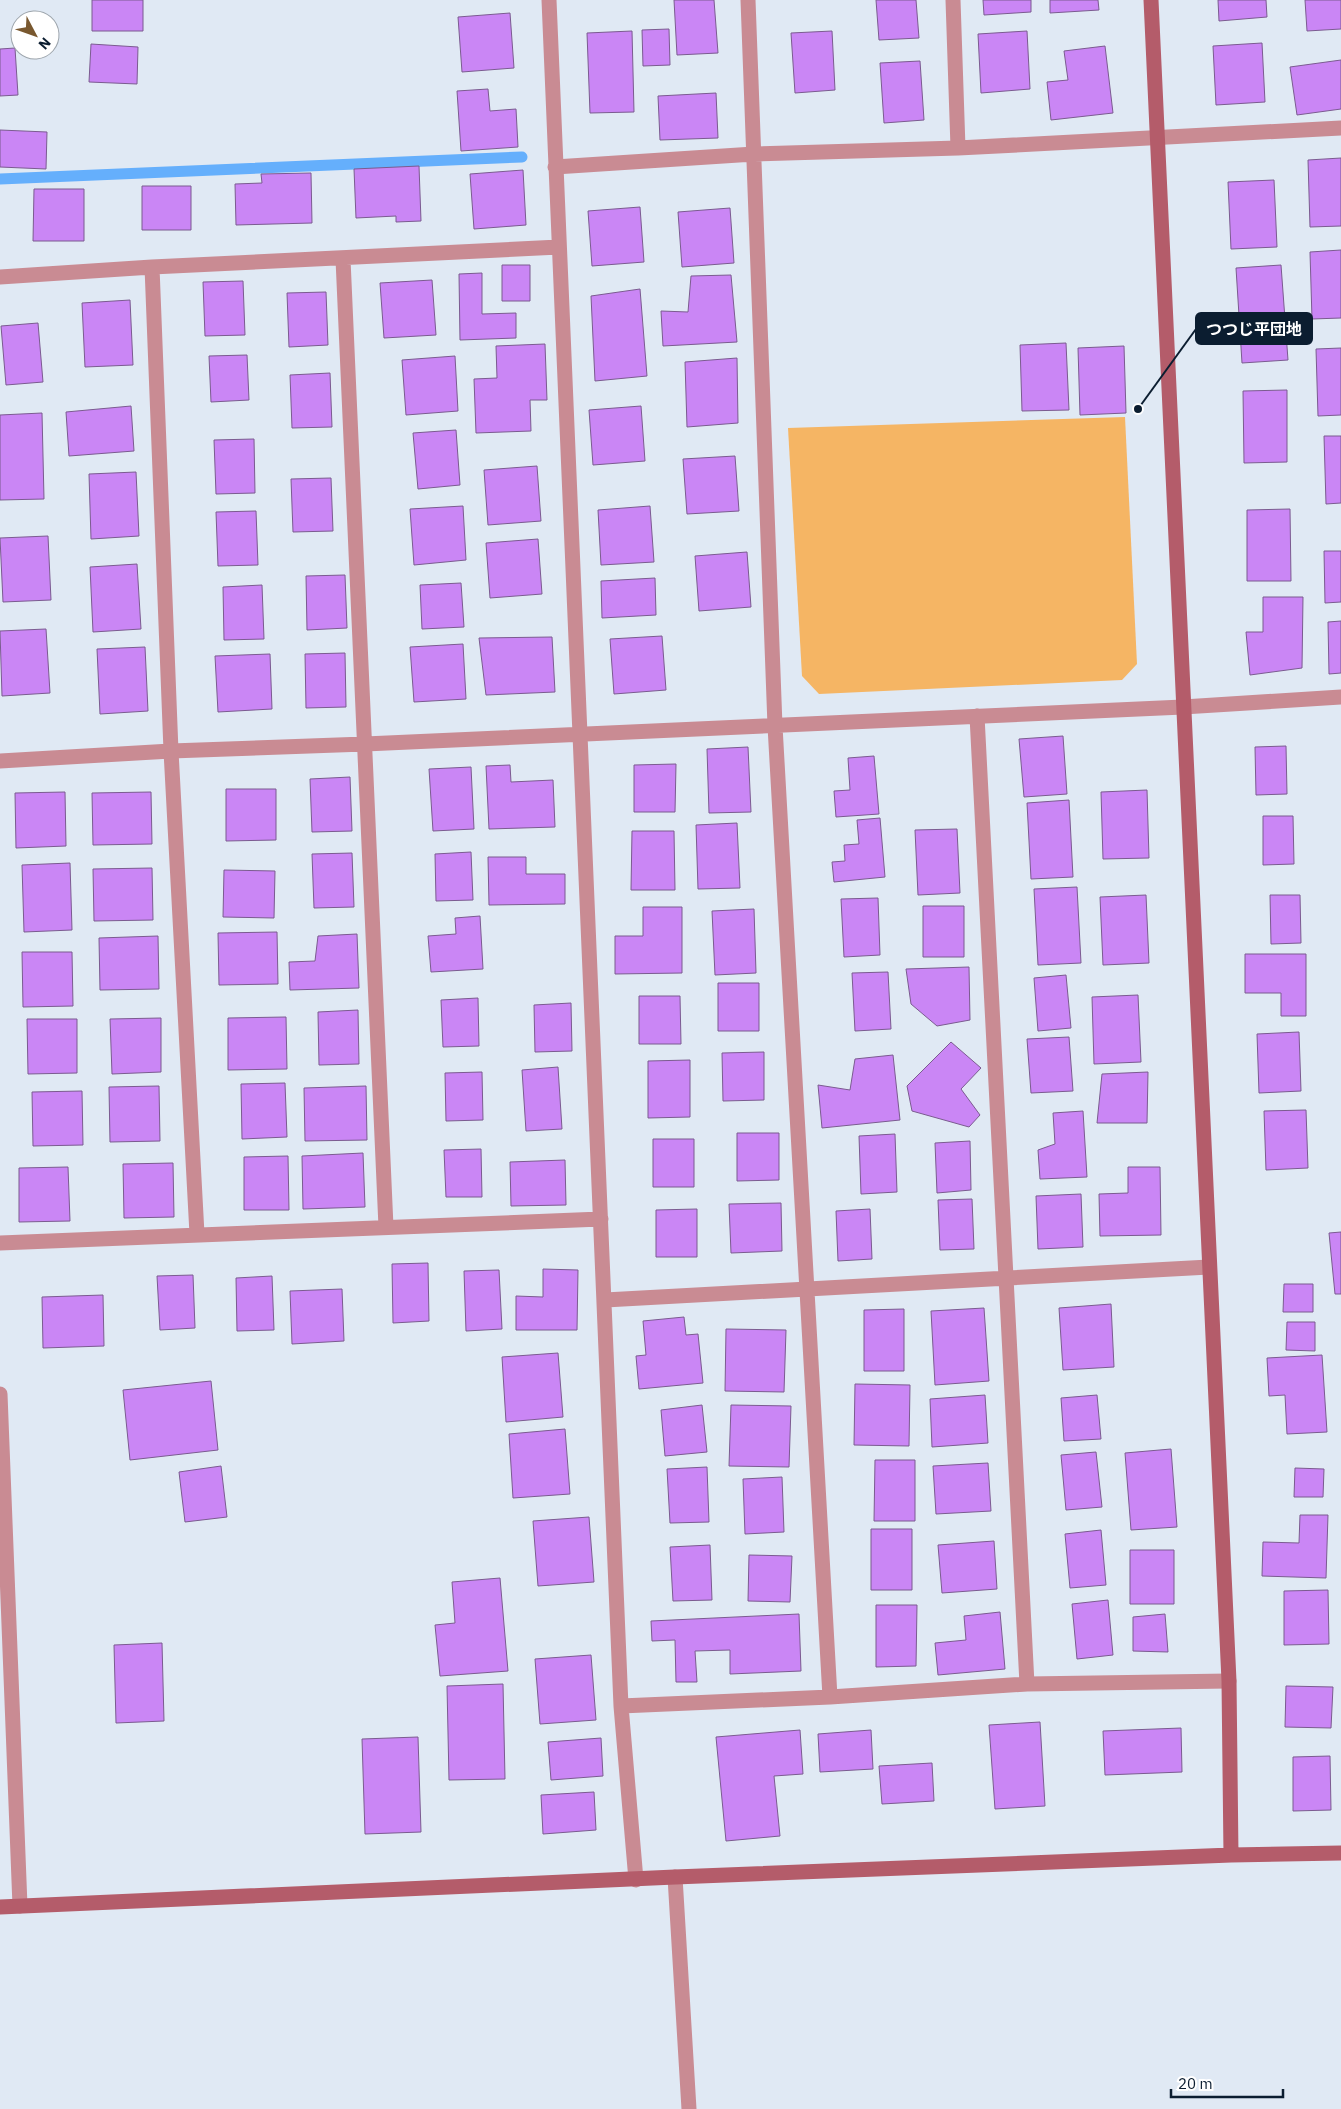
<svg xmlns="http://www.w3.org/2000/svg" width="1341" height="2109" viewBox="0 0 1341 2109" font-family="'IBM Plex Sans','Noto Sans JP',sans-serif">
<rect width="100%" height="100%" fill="#e0e9f4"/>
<!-- green -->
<path fill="#f5b564" d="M1125,417L1137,664L1122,680L819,694L802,676L788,428Z"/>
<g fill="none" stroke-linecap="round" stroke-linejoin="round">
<!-- stream -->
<path stroke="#65affc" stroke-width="11" d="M0,179L522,157"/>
</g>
<!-- building -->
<path fill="#ca86f5" stroke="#7b5b90" d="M92,0H143V31H92Z
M674,0H714L718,53L677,55Z
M876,0H916L919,38L879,40Z
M983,0H1031V12L984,15Z
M1050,0H1098L1099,10L1050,13Z
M1218,0H1266L1267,17L1219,21Z
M1305,0H1341V29L1307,31Z
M510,13L514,68L462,72L458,17Z
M669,29L670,65L643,66L642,30Z
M632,31L634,112L590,113L587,33Z
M832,31L835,90L795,93L791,33Z
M1027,31L1030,89L981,93L978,34Z
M1262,43L1265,102L1216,105L1213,46Z
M91,44L138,47L137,84L89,82Z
M1105,46L1113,113L1051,120L1047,82L1068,80L1064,51Z
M15,48L18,95L0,96V49Z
M1341,60V109L1297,115L1290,67Z
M920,61L924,120L884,123L880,63Z
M488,89L490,111L516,109L518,147L461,151L457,91Z
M716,93L718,138L660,140L658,96Z
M0,130L47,132L46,169L0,167Z
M1341,158V226L1310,227L1308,160Z
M419,166L421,221L396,222V216L356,218L354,169Z
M523,170L526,225L474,229L470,174Z
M311,173L312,223L236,225L235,184L262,183L261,174Z
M1274,180L1277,247L1231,249L1228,182Z
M142,186H191V230H142Z
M34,189H84V241H33Z
M640,207L644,262L592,266L588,211Z
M730,208L734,263L682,267L678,212Z
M1341,250V318L1312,319L1310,252Z
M502,265H530V301H502Z
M1281,265L1288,360L1242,363L1236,268Z
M482,273V314L516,313V338L460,340L459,274Z
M731,275L737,342L663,346L661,311L688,312L691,276Z
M432,280L436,335L384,338L380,283Z
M243,281L245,335L205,336L203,282Z
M640,289L647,376L595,381L591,296Z
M326,292L328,345L289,347L287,293Z
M130,300L133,365L85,367L82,303Z
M38,323L43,382L6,385L1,326Z
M1066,343L1069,410L1022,411L1020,345Z
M545,344L547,400H530L531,431L476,433L474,379L497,378L496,346Z
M1124,346L1126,413L1080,415L1078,348Z
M1341,348V415L1318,416L1316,349Z
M247,355L249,400L211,402L209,356Z
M455,356L458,411L406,415L402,360Z
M737,358L738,423L687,427L685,362Z
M330,373L332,427L292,428L290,375Z
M1287,390V462L1244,463L1243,391Z
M131,406L134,451L69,456L66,412Z
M641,406L645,461L593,465L589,410Z
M42,413L44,499L0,500V415Z
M456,430L460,485L418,489L413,433Z
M1324,436H1341V503L1326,504Z
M254,439L255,493L216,494L214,440Z
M735,456L739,511L687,514L683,459Z
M537,466L541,521L488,525L484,470Z
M136,472L139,536L91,539L89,474Z
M331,478L333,531L293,532L291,479Z
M463,506L466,560L414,565L410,509Z
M650,506L654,562L601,565L598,510Z
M1290,509L1291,581H1247V510Z
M256,511L258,565L218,566L216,512Z
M48,536L51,600L3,602L0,538Z
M538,539L542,594L490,598L486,543Z
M1324,551H1341V602L1325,603Z
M747,552L751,607L699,611L695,556Z
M137,564L141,629L93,632L90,567Z
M345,575L347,628L307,630L306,576Z
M655,578L656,615L602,618L601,581Z
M461,583L464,627L422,629L420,585Z
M262,585L264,639L224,640L223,587Z
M1263,597H1303L1302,668L1250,675L1246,632H1263Z
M1341,621V673L1329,674L1328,622Z
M46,629L50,693L2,696L0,631Z
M662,636L666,690L614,694L610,639Z
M552,637L555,692L486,695L479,638Z
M463,644L466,699L414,702L410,647Z
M145,647L148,711L100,714L97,649Z
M345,653L346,707L306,708L305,654Z
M270,654L272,709L218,712L215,656Z
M1063,736L1067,794L1024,797L1019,739Z
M1286,746L1287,794L1256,795L1255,747Z
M748,747L751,812L709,813L707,749Z
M874,756L879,814L836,817L834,791L850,790L848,758Z
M676,764L675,812H634V765Z
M510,765L511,782L553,780L555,827L489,829L486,766Z
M471,767L474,829L433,831L429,769Z
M350,777L352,831L312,832L310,779Z
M226,789H276V840L226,841Z
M1147,790L1149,858L1103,859L1101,792Z
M65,792L66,846L16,848L15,793Z
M151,792L152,844L93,845L92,793Z
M1069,800L1073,877L1031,879L1027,803Z
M1263,816H1293L1294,864L1263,865Z
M880,818L885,877L834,882L832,862L845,861L844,845L859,844L857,820Z
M737,823L740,888L698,889L696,825Z
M957,829L960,893L918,895L915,830Z
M632,831H674L675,890H631Z
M471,852L473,900L436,901L435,854Z
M352,853L354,907L314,908L312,854Z
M488,857H526V874H565V904L489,905Z
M70,863L72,930L24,932L22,865Z
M152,868L153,920L94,921L93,869Z
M224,870L275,871L274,918L223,917Z
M1077,887L1081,963L1038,965L1034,889Z
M1146,895L1149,963L1103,965L1100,897Z
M1270,895H1300L1301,943L1271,944Z
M878,898L880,955L844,957L841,899Z
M923,906H964V957H923Z
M643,907H682V973L615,974V936H643Z
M754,909L756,973L715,975L712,911Z
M480,916L483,969L431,972L428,936L456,934L455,918Z
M277,932L278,984L219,985L218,933Z
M357,934L359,988L290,990L289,962L315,961L318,936Z
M158,936L159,989L100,990L99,938Z
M22,952H72L73,1006L23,1007Z
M1245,954H1306V1016H1281V993H1245Z
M969,967L970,1020L937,1026L911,1004L906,969Z
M888,972L891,1029L855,1031L852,973Z
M1066,975L1071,1028L1038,1031L1034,978Z
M718,983H759V1031H718Z
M1138,995L1141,1062L1094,1064L1092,997Z
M639,996H680L681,1044H639Z
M478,998L479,1046L443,1047L441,1000Z
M571,1003L572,1051L535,1052L534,1005Z
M358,1010L359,1064L319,1065L318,1012Z
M286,1017L287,1069L228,1070V1018Z
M161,1018V1072L112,1074L110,1019Z
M27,1019H77V1073L28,1074Z
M1299,1032L1301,1091L1259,1093L1257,1034Z
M1069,1037L1073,1091L1031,1093L1027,1039Z
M951,1042L981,1068L961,1089L980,1115L969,1127L912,1111L907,1086Z
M764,1052V1100L723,1101L722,1053Z
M893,1055L900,1120L822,1128L818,1085L850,1090L855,1059Z
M690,1060V1117L648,1118V1061Z
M558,1067L562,1129L526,1131L522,1070Z
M482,1072L483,1120L446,1121L445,1073Z
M1148,1072L1147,1123H1097L1102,1074Z
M285,1083L287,1137L242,1139L241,1084Z
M159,1086L160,1141L110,1142L109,1087Z
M366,1086L367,1140L305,1141L304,1088Z
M82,1091L83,1145L33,1146L32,1092Z
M1306,1110L1308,1168L1266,1170L1264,1111Z
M1083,1111L1087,1177L1040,1179L1038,1150L1055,1144L1053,1113Z
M737,1133H779V1180L737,1181Z
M895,1134L897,1192L861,1194L859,1136Z
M653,1139H694V1187H653Z
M970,1141L971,1190L937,1193L935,1143Z
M481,1149L482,1197H446L444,1150Z
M363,1153L365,1207L303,1209L302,1156Z
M288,1156L289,1210H244V1157Z
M565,1160L566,1205L511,1206L510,1162Z
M173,1163L174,1217L124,1218L123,1164Z
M68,1167L70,1221L19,1222V1168Z
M1128,1167H1160L1161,1235L1100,1236L1099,1194L1128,1193Z
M1081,1194L1083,1247L1038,1249L1036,1196Z
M972,1199L974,1249L940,1250L938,1200Z
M781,1203L782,1251L731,1253L729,1204Z
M697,1209V1257H656V1210Z
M870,1209L872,1259L838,1261L836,1211Z
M1341,1232V1294H1335L1329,1233Z
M428,1263L429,1321L393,1323L392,1264Z
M543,1269L578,1270L577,1330H516V1296L543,1297Z
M499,1270L502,1329L466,1331L464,1271Z
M193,1275L195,1328L160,1330L157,1276Z
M272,1276L274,1330L237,1331L236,1278Z
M1284,1284H1313V1312H1283Z
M342,1289L344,1341L292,1344L290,1291Z
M103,1295L104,1346L43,1348L42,1297Z
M1111,1304L1114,1367L1063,1370L1059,1308Z
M984,1308L989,1381L935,1385L931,1311Z
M904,1309V1371H864V1310Z
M684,1317L686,1335L698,1334L703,1383L639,1389L636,1356L646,1355L643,1321Z
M1287,1322H1315V1351L1286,1350Z
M726,1329L786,1330L784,1392L725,1391Z
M558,1353L563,1417L506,1422L502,1357Z
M1322,1355L1327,1432L1287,1434L1285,1395L1269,1396L1267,1358Z
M211,1381L218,1450L130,1460L123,1390Z
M855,1384L910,1385L909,1446L854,1445Z
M985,1395L988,1443L932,1447L930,1399Z
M1097,1395L1101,1439L1064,1441L1061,1398Z
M702,1405L707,1452L665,1456L661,1410Z
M731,1405L791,1406L789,1467L729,1466Z
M565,1429L570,1494L513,1498L509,1434Z
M1171,1449L1177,1527L1131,1530L1125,1453Z
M1096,1452L1102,1507L1066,1510L1061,1455Z
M875,1460H915V1521H874Z
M988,1463L991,1511L936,1514L933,1466Z
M221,1466L227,1517L185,1522L179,1472Z
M707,1467L709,1522L670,1523L667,1469Z
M1295,1468L1324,1469L1323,1497H1294Z
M782,1477L784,1532L745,1534L743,1479Z
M1300,1515H1328L1326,1578L1262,1576L1263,1542L1299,1543Z
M589,1517L594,1582L538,1586L533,1521Z
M871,1529H912V1590H871Z
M1101,1530L1106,1585L1070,1588L1065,1534Z
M994,1541L997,1589L942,1593L938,1545Z
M710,1545L712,1600L673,1601L670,1547Z
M1130,1550H1174V1604H1130Z
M749,1555L792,1556L790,1602L748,1601Z
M500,1578L508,1671L440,1676L435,1625L455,1623L452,1582Z
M1328,1590L1329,1644L1284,1645V1591Z
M1108,1600L1113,1655L1077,1659L1072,1604Z
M876,1605H917L916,1666L876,1667Z
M1000,1612L1005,1669L938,1675L935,1643L966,1640L964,1616Z
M799,1614L801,1671L730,1674V1650L695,1651L697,1682H676L675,1640L652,1641L651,1621Z
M1165,1614L1168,1652L1133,1651V1617Z
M162,1643L164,1721L116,1723L114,1645Z
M591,1655L596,1720L540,1724L535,1659Z
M503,1684L505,1779L449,1780L447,1686Z
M1286,1686L1333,1687L1331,1728L1285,1727Z
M1040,1722L1045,1806L995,1809L989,1725Z
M1181,1728L1182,1772L1105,1775L1103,1731Z
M800,1730L803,1774L774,1776L780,1836L726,1841L716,1737Z
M871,1730L873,1769L820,1772L818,1734Z
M418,1737L421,1832L365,1834L362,1739Z
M601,1738L603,1776L551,1780L548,1742Z
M1330,1756L1331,1810L1293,1811V1757Z
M932,1763L934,1801L882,1804L879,1766Z
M594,1792L596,1830L543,1834L541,1795Z"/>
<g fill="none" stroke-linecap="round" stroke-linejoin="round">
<!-- street -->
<path stroke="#c98b93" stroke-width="15" d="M549,0L621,1706L636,1880
M748,0L775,726L830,1697
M953,0L958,148
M555,167L754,154L958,148L1341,128
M343,259L386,1227
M152,267L171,751L197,1234
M0,277L152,267L559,247
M977,716L1027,1684
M0,761L171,751L365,744L1183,707L1341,697
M0,1243L601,1219
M605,1300L1209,1267
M0,1394L20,1906
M621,1706L830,1697L1027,1684L1229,1681
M675,1877L689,2109"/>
<!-- secondary -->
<path stroke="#b45c6a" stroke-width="15" d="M1151,0L1229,1681L1231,1855
M0,1907L675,1877L1231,1855L1341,1853"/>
</g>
<!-- callouts -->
<path fill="none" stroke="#0b1d30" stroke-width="2" d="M1138 409L1196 329"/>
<circle fill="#0b1d30" stroke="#fff" stroke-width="2" cx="1138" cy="409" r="5"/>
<rect fill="#0b1d30" stroke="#0b1d30" stroke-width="2" x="1196" y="313" width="116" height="31" rx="5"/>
<g font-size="16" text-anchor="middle" font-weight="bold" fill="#fff">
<text x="1254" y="335">つつじ平団地</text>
</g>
<!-- north arrow -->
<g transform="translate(35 35) rotate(131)"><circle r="24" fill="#ffffff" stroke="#9da5ac"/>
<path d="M0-4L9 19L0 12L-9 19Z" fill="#79582f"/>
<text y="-8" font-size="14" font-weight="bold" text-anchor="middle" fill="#0b1d30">N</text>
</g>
<!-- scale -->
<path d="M1171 2089v8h112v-8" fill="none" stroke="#0b1d30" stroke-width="2.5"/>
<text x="1178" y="2089" font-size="15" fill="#0b1d30" stroke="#ffffff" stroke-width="4" paint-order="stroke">20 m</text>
</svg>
